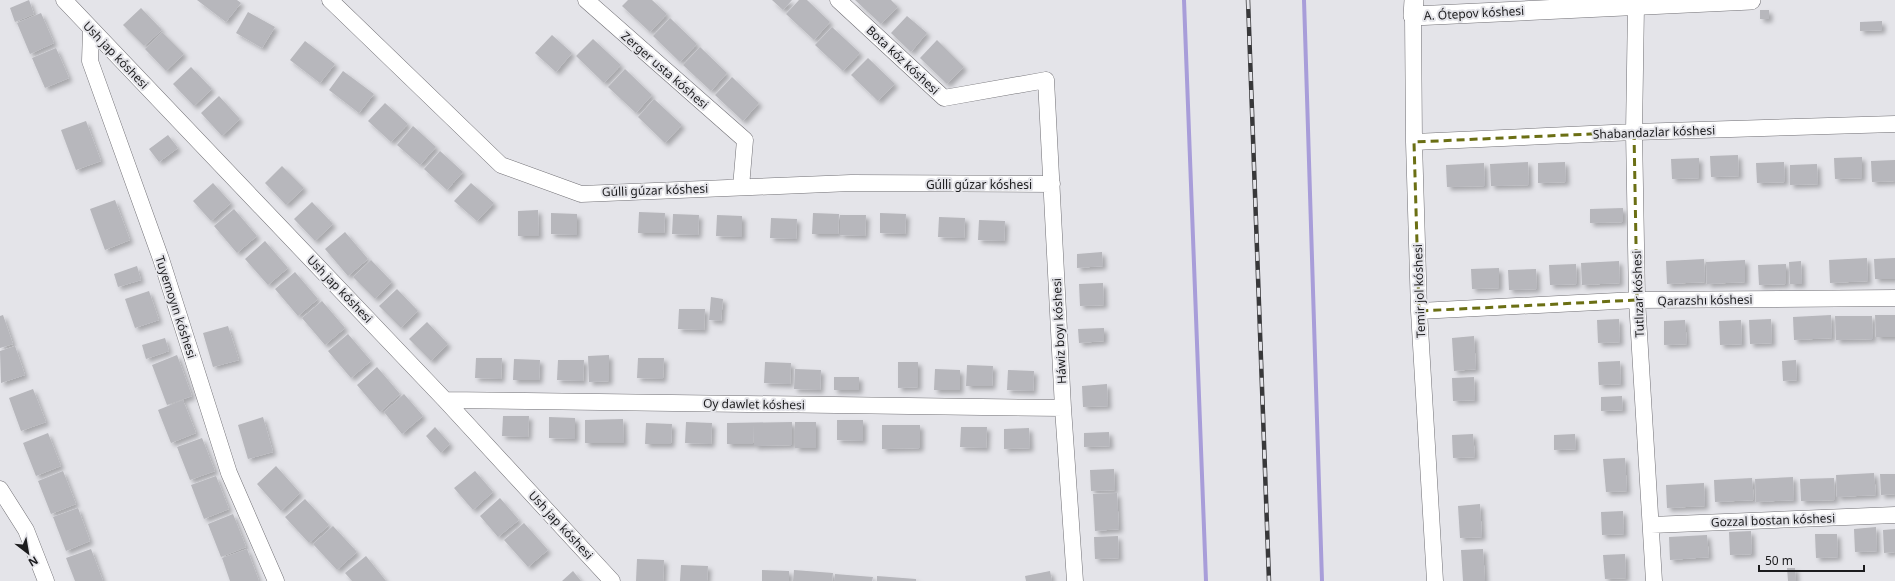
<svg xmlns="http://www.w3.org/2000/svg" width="1895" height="581" viewBox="0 0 1895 581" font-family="'Noto Sans',sans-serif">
<defs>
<filter id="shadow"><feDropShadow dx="3.5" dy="3.5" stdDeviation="2" flood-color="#0004"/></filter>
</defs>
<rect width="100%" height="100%" fill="#e4e4e9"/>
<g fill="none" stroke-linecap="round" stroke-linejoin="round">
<!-- stream -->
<path stroke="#a89dd9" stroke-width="4" d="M1184,0L1206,581
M1304,0L1322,581"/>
</g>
<!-- building -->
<path fill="#b7b7bc" filter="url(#shadow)" d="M29,0L34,14L15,22L10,8Z
M197,0H237L241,3L226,22Z
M628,0H652L667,14L650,32L622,6Z
M772,0H792L783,10Z
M799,0H807L830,22L814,40L786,14Z
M855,0H891L898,7L881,24Z
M141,8L162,30L144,46L123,25Z
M1760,10H1769V19H1760Z
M248,12L275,27L262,48L236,33Z
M41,13L54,43L30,54L17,23Z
M907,16L927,33L911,52L891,33Z
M670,18L697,44L680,62L653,36Z
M1882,21V30L1860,31V22Z
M832,27L860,53L843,71L815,45Z
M162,32L184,54L166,71L145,49Z
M552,35L572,53L556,72L535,53Z
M593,39L621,65L604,83L576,56Z
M937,40L964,67L947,84L920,58Z
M305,41L335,64L320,83L290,60Z
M700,47L727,73L711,91L683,65Z
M56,48L69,78L45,88L32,58Z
M868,58L895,84L878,101L851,75Z
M191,67L212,89L194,106L173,84Z
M625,69L652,95L636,113L608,87Z
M343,71L374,94L359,113L329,90Z
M732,77L759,103L743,121L715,95Z
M219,96L240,119L222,136L201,113Z
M654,99L682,125L665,143L638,117Z
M385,103L408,124L391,142L368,121Z
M86,121L101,161L76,170L61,130Z
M413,126L436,147L420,165L397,145Z
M168,135L178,148L159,162L149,149Z
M440,151L463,172L447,190L424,169Z
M1738,155L1739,176L1711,177L1710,156Z
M1862,157V178L1835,179L1834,158Z
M1699,158V178L1672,179L1671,159Z
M1895,160V181L1872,182L1871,161Z
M1528,162L1529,185L1491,186L1490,164Z
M1565,162L1566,182L1538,183V163Z
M1784,162L1785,182L1757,183L1756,163Z
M1484,163L1485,186L1447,187L1446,165Z
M1817,164L1818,184L1790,185V165Z
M282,166L304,188L286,205L265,183Z
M213,183L231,203L211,221L193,201Z
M471,183L494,203L477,221L454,201Z
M115,200L130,240L105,250L90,209Z
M312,202L333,224L315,241L294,219Z
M1623,208V222L1590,223V209Z
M234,209L257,236L237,253L214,226Z
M538,210L539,236H518V211Z
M639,212L665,213L664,233H638Z
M551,213L577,214V235L551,234Z
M813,213L839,214L838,234H812Z
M880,213L906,214L905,234L880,233Z
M673,214L699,215L698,235L672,234Z
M717,215L742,216V237L716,236Z
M840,215H866L865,236L840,235Z
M939,217L965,218L964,238L938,237Z
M771,218L797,219L796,239L770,238Z
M979,220L1005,221L1004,241L978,240Z
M345,232L368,259L348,276L325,249Z
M265,241L288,268L268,285L245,259Z
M1102,252L1103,266L1077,268V254Z
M1867,258L1868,281L1830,283L1829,260Z
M1895,258V279H1875L1874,259Z
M1704,259L1705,282L1667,284L1666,261Z
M371,260L392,282L375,299L353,277Z
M1745,260V282L1707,284L1706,262Z
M1619,261L1620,283L1582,285L1581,263Z
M1801,261L1802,284H1790L1789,262Z
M1576,264L1577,284L1550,285L1549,265Z
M1786,264V284L1759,285L1758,265Z
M137,266L141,280L118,287L114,274Z
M1499,268V288L1472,289L1471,269Z
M1536,269L1537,289L1509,290L1508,270Z
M295,272L318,299L298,316L275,289Z
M1103,283L1104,305L1080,306L1079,284Z
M397,289L418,311L401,328L379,306Z
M149,291L159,320L135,328L125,299Z
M711,297L723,299L721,321L709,320Z
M322,301L345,328L325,345L302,318Z
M679,309H705L704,330L678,329Z
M3,315L13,344L0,348V316Z
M1831,315L1832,338L1794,340L1793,317Z
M1875,315H1895V337H1876Z
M1835,316H1872L1873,339L1836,340Z
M1619,319L1620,342L1598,343L1597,320Z
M1771,319L1772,343L1750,344L1749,320Z
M1685,320L1687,344L1664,345V321Z
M1741,320L1742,344L1720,345L1719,321Z
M427,322L448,344L431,361L409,339Z
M228,326L239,360L213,367L203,333Z
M1104,328V341L1079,343L1078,329Z
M348,334L371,361L351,378L328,351Z
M1474,336L1476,369L1454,371L1452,338Z
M165,338L169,351L146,359L142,345Z
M15,346L25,375L1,383L0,351Z
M177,355L192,396L167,405L152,365Z
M609,355V381L589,382L588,356Z
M476,358H502L501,379L475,378Z
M638,358H664L663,379L637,378Z
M514,359L540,360L539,380H513Z
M558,360H584L583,381L557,380Z
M1796,360L1797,380L1783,381L1782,361Z
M1620,361L1621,384L1599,385L1598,362Z
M765,362L791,363L790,384L764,383Z
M898,362H918V387L898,388Z
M967,365L993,366L992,386H966Z
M377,367L400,394L380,412L357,385Z
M795,369L821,370L820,390L794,389Z
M935,369L960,370V390H934Z
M1008,370L1034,371L1033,391L1007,390Z
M834,377H859V390H834Z
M1474,377L1475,400L1453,401L1452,378Z
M1107,384L1108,406L1083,407L1082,386Z
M33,389L46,422L21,431L9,398Z
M404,394L423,416L402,434L384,412Z
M1622,396L1623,410L1601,411V397Z
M183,400L196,433L171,443L158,410Z
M503,416H529L528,437L502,436Z
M263,417L273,452L248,459L238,425Z
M549,417L575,418V439L549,438Z
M623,419L624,443H585V420Z
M837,420H863V441L837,440Z
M686,422L712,423L711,444L685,443Z
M792,422V445L754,446V426L753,444H727V423Z
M795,422H816V448H795Z
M646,423L672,424L671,444H645Z
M882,425H920V448L882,449Z
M435,427L450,444L441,453L426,436Z
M961,427H987L986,448L960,447Z
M1029,428L1030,448L1004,449V429Z
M1109,432L1110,446L1084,447V433Z
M48,433L61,466L36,476L23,443Z
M1473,434L1475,457L1453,458L1452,435Z
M1575,434L1576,449L1554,450V435Z
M202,438L215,471L190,480L177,447Z
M1625,458L1627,491L1606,492L1603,459Z
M276,466L300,493L281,511L257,484Z
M1114,469L1115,490L1091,491L1090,470Z
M63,471L76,504L51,514L38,481Z
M475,471L493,492L473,510L454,488Z
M1874,473L1876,495L1837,497L1836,475Z
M1880,474H1895V494L1881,495Z
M216,476L229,509L204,519L191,485Z
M1793,477L1794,500L1756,502L1755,479Z
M1752,478L1754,500L1715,502L1714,480Z
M1834,478L1835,500L1801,501L1800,479Z
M1704,483L1705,506L1667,508L1666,485Z
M1117,493L1119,529L1095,531L1093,494Z
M500,498L519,520L498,537L480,516Z
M305,499L329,525L309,543L285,517Z
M1480,504L1482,537L1460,538L1458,506Z
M78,508L90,541L66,551L53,517Z
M1623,511L1624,534L1602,535L1601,512Z
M233,514L246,547L221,557L208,524Z
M524,523L548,550L528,567L504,540Z
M333,526L357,552L337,570L313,544Z
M1876,527L1877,551L1855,552L1854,529Z
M1895,529V552L1884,553L1883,530Z
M1751,531L1752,554L1730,555L1729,532Z
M1815,534H1837L1838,557L1816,558Z
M1707,535L1709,557L1670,560L1669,537Z
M1118,536L1119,558L1095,559L1094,537Z
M91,549L103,581H75L66,558Z
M247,549L259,581H230L222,558Z
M1483,549L1485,581H1463L1461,550Z
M1625,554L1626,578L1605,579L1603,555Z
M366,556L386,581H352L345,573Z
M637,559L664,560L663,581H636Z
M681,565L708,566L707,581H680Z
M1787,568H1795L1796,581H1788Z
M762,570L789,571V581H762Z
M794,570L833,573L832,581H793Z
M573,571L581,581H562Z
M1050,571L1052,581H1026L1025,576Z
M835,574L873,577L872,581H834Z
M877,576L916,579V581H877Z"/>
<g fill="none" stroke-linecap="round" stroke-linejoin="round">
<defs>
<path id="minor" d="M64,0L445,400L612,581
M330,0L501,165L581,194L851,183L1052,184
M586,0L745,140L741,187
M838,0L944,98L1046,80L1063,408L1075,581
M1636,6L1634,132L1637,300L1654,581
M1413,16L1414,142L1419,311L1435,581
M91,30L90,61L161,259L229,473L276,581
M1414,142L1634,132L1895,124
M1419,311L1637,300L1895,298
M445,400L1063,408
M0,489L26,530L46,581
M1651,525L1895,515"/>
<path id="tertiary" d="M1414,0L1413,16L1751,0"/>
</defs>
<!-- minor casing -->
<use href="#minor" stroke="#706f74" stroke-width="17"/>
<!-- tertiary casing -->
<use href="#tertiary" stroke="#706f74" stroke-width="20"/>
<!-- minor -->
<use href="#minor" stroke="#fff" stroke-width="16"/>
<!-- tertiary -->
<use href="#tertiary" stroke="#fff" stroke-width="19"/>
<defs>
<path id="rail" d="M1248,0L1269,581"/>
</defs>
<!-- rail casing -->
<use href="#rail" stroke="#38383a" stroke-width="4.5"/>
<!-- rail -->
<use href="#rail" stroke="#e4e4e9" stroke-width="3" stroke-dasharray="9" stroke-linecap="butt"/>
</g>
<!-- marked area -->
<path fill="none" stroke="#6b6f14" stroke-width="3" stroke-dasharray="8 5" stroke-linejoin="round" d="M1634,132L1637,300L1419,311L1414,142Z"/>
<g text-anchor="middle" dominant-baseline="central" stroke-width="4" stroke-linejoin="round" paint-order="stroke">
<!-- street labels -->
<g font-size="12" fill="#1b1b1d" stroke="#e4e4e9">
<text transform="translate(1474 13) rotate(-3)">A. Ótepov kóshesi</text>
<text transform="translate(116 55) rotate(46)">Ush jap kóshesi</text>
<text transform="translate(903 60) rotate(43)">Bota kóz kóshesi</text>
<text transform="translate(665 70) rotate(41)">Zerger usta kóshesi</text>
<text transform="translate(1654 132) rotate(-2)">Shabandazlar kóshesi</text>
<text x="979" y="184">Gúlli gúzar kóshesi</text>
<text transform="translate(655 190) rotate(-2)">Gúlli gúzar kóshesi</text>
<text transform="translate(340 289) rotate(46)">Ush jap kóshesi</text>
<text transform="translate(1419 291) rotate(-92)">Temir jol kóshesi</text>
<text transform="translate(1638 294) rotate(-92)">Tutlızar kóshesi</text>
<text transform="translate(1705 300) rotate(-1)">Qarazshı kóshesi</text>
<text transform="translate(176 307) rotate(72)">Tuyemoyın kóshesi</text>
<text transform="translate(1059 331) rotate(-93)">Háwiz boyı kóshesi</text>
<text transform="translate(754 404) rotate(1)">Oy dawlet kóshesi</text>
<text transform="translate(1773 520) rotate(-2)">Gozzal bostan kóshesi</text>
<text transform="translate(561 525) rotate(47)">Ush jap kóshesi</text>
</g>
</g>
<!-- north arrow -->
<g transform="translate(28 553) rotate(149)" stroke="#e4e4e9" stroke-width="3" paint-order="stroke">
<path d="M0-3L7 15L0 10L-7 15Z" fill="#1b1b1d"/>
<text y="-6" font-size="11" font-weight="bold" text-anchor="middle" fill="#1b1b1d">N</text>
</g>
<!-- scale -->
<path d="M1759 565v6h105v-6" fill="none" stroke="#1b1b1d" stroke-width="2"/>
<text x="1765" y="565" font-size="12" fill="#1b1b1d" stroke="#e4e4e9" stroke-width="3" paint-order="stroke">50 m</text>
</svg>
